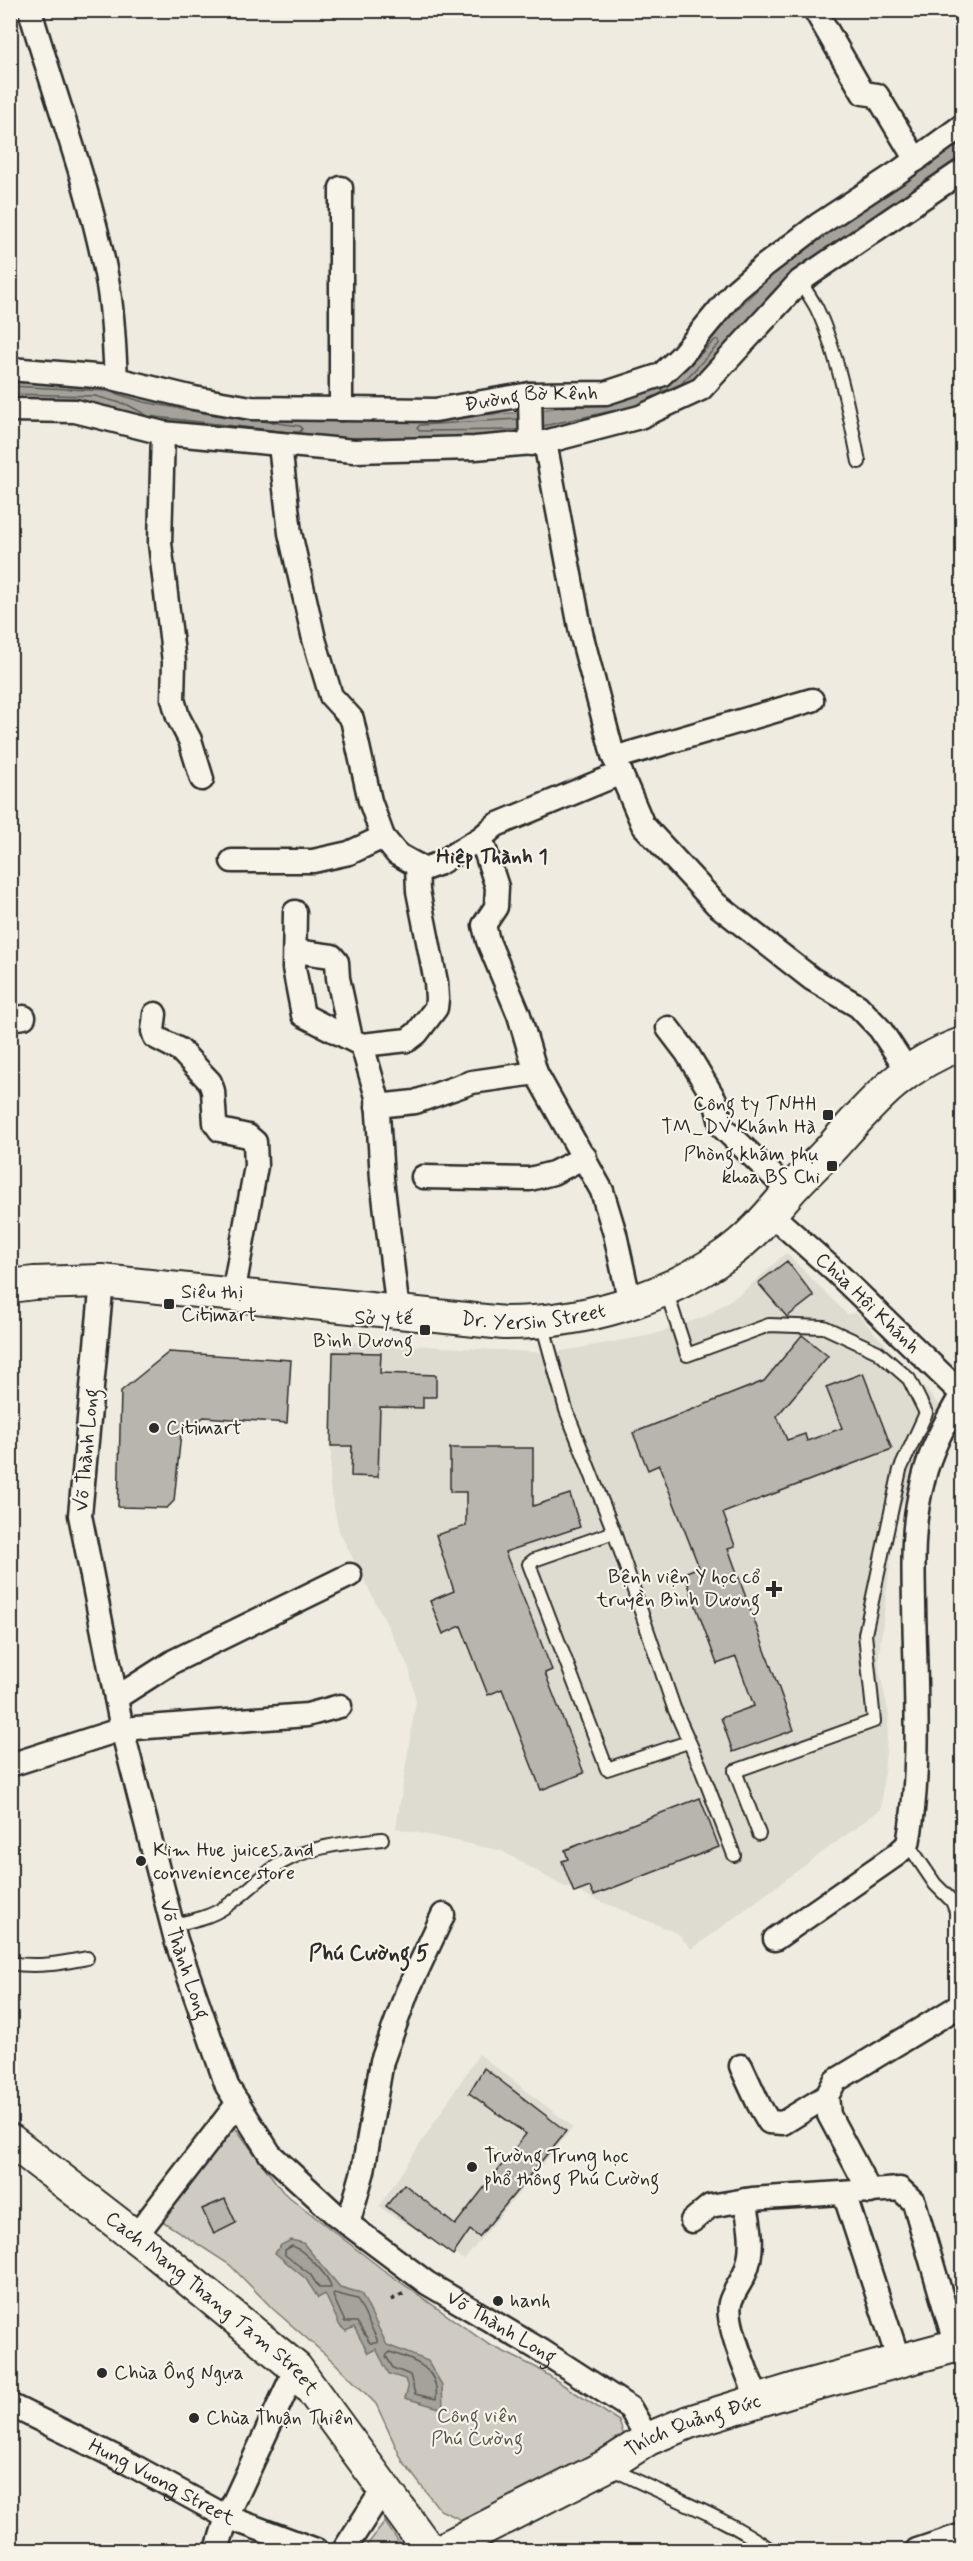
<svg xmlns="http://www.w3.org/2000/svg" width="973" height="2561" viewBox="0 0 973 2561" font-family="Mynerve,sans-serif">
<rect width="100%" height="100%" fill="#efebe0"/>
<filter id="ink" filterUnits="userSpaceOnUse"><feTurbulence type="fractalNoise" baseFrequency=".0167" numOctaves="2"/><feDisplacementMap in="SourceGraphic" scale="12" xChannelSelector="R" yChannelSelector="G"/><feConvolveMatrix kernelMatrix="1 2 1 2 8 2 1 2 1" color-interpolation-filters="sRGB"/></filter>
<g filter="url(#ink)">
<!-- built -->
<path fill="#dedbd1" d="M786,1253L847,1314L857,1313L950,1417L913,1478L895,1524L879,1654V1668L889,1715L881,1809L692,1949L677,1933L559,1884L502,1851L396,1828L416,1701L409,1668L339,1531L330,1488L334,1341L551,1353L652,1335L706,1316L744,1291Z
M479,2054L573,2127L464,2260L379,2207Z"/>
<!-- green -->
<path fill="#cfcbc2" stroke="#7d7b76" stroke-width="1.5" d="M228,2118L283,2192L382,2269L488,2344L537,2368L619,2421L626,2442L466,2522L440,2510L403,2462L376,2404L335,2363L273,2309L230,2265L153,2215Z
M385,2522L404,2550H363Z"/>
<!-- water -->
<path fill="#a4a29a" stroke="#74726e" stroke-width="1.5" d="M962,139V158L911,194L847,234L794,276L684,389L623,415L562,429L507,437L288,438L145,422C102,397 59,401 11,400V381L108,385L206,408L302,420H411L523,412L577,405L647,386L702,345L792,255L899,186Z
M291,2240L303,2243L340,2287L361,2293L387,2345L428,2361L442,2385L443,2409L405,2398L408,2388L405,2379L389,2374L376,2349L368,2353L354,2327L346,2331L340,2326L325,2294L318,2298L306,2279L275,2253L281,2245Z"/>
<g fill="none" stroke-linecap="round" stroke-linejoin="round">
<!-- shore -->
<path stroke="#5b5b57" stroke-width="1.5" d="M10,386L107,391L144,402L226,417
M660,389L664,391L681,384L719,344V340H715L676,378
M10,394L95,396L128,405L148,416L288,432H300L302,429L300,426L261,421
M518,419L420,425L417,428L420,431L518,430
M543,426L612,411
M292,2246C303,2249 331,2278 331,2288H319L310,2274L285,2255V2250Z
M334,2293L357,2299L377,2339V2343H370L357,2322H345L333,2296Z
M390,2352C414,2360 440,2368 436,2399L415,2394L410,2375L393,2368L386,2356Z"/>
</g>
<!-- building -->
<path fill="#b8b5ae" stroke="#2b2b2b" stroke-width="1.5" d="M787,1261L814,1296L787,1317L758,1283Z
M802,1335L828,1356L777,1416L787,1440L805,1434L807,1441L842,1428L826,1387L863,1373L892,1449L723,1513L735,1546L728,1548L794,1730L733,1752L721,1718L754,1706L736,1657L717,1664L684,1573L699,1567L659,1465L648,1470L633,1433L764,1381Z
M169,1352L291,1360L287,1423L204,1417L181,1433L174,1501L167,1508L118,1507L121,1391Z
M333,1352L381,1353L380,1373L436,1375V1397H423V1408L380,1407L378,1477L351,1476L352,1446H331Z
M450,1448H533V1506L570,1494L580,1527L505,1552L552,1670L545,1673L584,1773L541,1790L502,1689L488,1695L461,1626L443,1634L430,1601L454,1591L436,1535L466,1526V1492H450Z
M700,1798L719,1847L594,1895L590,1887L574,1893L562,1861L568,1859L565,1850Z
M484,2068L566,2131L479,2237L470,2230L453,2255L386,2206L404,2184L455,2225L526,2134L469,2093Z
M225,2199L236,2223L214,2234L202,2209Z"/>
<g fill="none" stroke-linecap="round" stroke-linejoin="round">
<defs>
<path id="lane" d="M800,281C805,290 812,299 817,309C837,351 850,416 859,462
M666,1290L687,1355L769,1325L824,1327L878,1352L909,1379L926,1413L900,1470L865,1634L874,1721L735,1771L759,1834
M542,1323L566,1410L614,1532L674,1708L700,1766L734,1855
M614,1532L534,1560L529,1564L607,1769L688,1742
M908,1844L935,1884L952,1901L956,1911V2008
M172,1925C190,1921 209,1918 225,1907C246,1894 262,1874 283,1862C314,1845 348,1843 382,1839
M10,1963C37,1968 61,1963 87,1958
M609,2467C664,2496 721,2514 771,2550"/>
<g id="street">
<path d="M30,10C55,98 89,185 106,274C113,309 114,344 116,379"/>
<path d="M815,10L863,93L877,95L916,160"/>
<path id="s1" d="M10,369L108,377L194,398L251,408L435,410L530,394L606,393L661,375L681,356L735,291L764,266L818,225L900,171L962,126"/>
<path d="M530,394L531,444"/>
<path d="M341,409V188"/>
<path d="M10,410L75,411L163,433L354,451L475,448L545,442L640,417L701,389L800,281L962,171"/>
<path d="M163,433L160,543L174,662L173,699L178,717L190,740L202,779"/>
<path d="M545,442L581,633L613,755L643,825L716,904L812,979L858,1006L880,1029L908,1071"/>
<path d="M280,445L290,533L314,639L331,696L352,719L370,801L383,837L397,854L424,869L438,864L481,838"/>
<path d="M614,758L812,700"/>
<path d="M621,773L496,825L481,838L497,887L496,907L484,925L488,941L519,1015L536,1073L602,1191L615,1234L630,1303"/>
<path d="M232,861H313L349,853L383,837"/>
<path d="M295,912L294,968L303,1015L362,1045L377,1097L382,1179L398,1312"/>
<path d="M295,951L332,956L337,962L338,978L351,1039"/>
<path d="M155,1014L153,1031L155,1037L180,1050L210,1082L213,1091L215,1123L220,1130L248,1136L255,1142L256,1166L233,1295"/>
<path d="M10,1019L24,1017"/>
<path d="M668,1028L687,1053L715,1100L722,1127L789,1191"/>
<path d="M362,1045L408,1040L417,1033L436,1008L437,999L436,982L418,891L417,865"/>
<path d="M377,1106L415,1102L472,1082L536,1073"/>
<path d="M423,1177L530,1179L553,1173L585,1157"/>
<path id="s2" d="M772,1215L837,1273L962,1394"/>
<path id="s3" d="M102,1281L80,1515L122,1729L176,1940L227,2086L270,2154L335,2214L427,2283L542,2351L630,2408L648,2439"/>
<path d="M116,1698L174,1661L350,1575"/>
<path d="M10,1765L122,1729L307,1715L340,1706"/>
<path d="M775,1939L896,1855L908,1844C922,1771 915,1678 914,1603C913,1562 912,1521 923,1481C930,1450 946,1421 962,1394"/>
<path d="M741,2066L759,2105L769,2122L783,2123L827,2096"/>
<path d="M870,2192L829,2115L827,2096L835,2081L956,2008"/>
<path d="M844,2193L899,2361"/>
<path d="M745,2200C750,2224 755,2249 745,2273C741,2283 733,2292 730,2303C725,2324 750,2379 758,2401"/>
<path d="M692,2221L710,2206L752,2199L900,2189L914,2202L956,2346"/>
<path d="M348,2224L363,2171L382,2061L407,1992L443,1915"/>
<path d="M135,2237L238,2103"/>
<path id="s4" d="M10,2405L130,2464L227,2517L316,2550"/>
<path d="M217,2550L227,2517L296,2368"/>
<path d="M344,2550L384,2488"/>
<path d="M917,2550L962,2535"/>
</g>
<g id="secondary">
<path id="s5" d="M10,1286L34,1283L102,1281L504,1323C582,1323 663,1300 727,1254C751,1237 769,1215 788,1193C801,1177 818,1163 832,1147C872,1102 904,1064 962,1044"/>
<path id="s6" d="M10,2140L155,2252L296,2368L429,2550"/>
<path id="s7" d="M441,2550L606,2466L648,2439L689,2422L799,2388L962,2344"/>
</g>
</defs>
<!-- lane casing -->
<use href="#lane" stroke="#2b2b2b" stroke-width="16"/>
<!-- street casing -->
<use href="#street" stroke="#2b2b2b" stroke-width="27"/>
<!-- secondary casing -->
<use href="#secondary" stroke="#2b2b2b" stroke-width="36"/>
<!-- path -->
<path stroke="#2b2b2b" stroke-width="4" stroke-dasharray="4.5 4.5" stroke-linecap="butt" d="M391,2300L407,2292"/>
<!-- lane -->
<use href="#lane" stroke="#f7f3e8" stroke-width="12"/>
<!-- street -->
<use href="#street" stroke="#f7f3e8" stroke-width="22"/>
<!-- secondary -->
<use href="#secondary" stroke="#f7f3e8" stroke-width="32"/>
</g>
</g>
<!-- markers -->
<g fill="#2b2b2b" stroke="#f7f3e8" stroke-width="2">
<rect x="822" y="1109" width="12" height="12" rx="3"/>
<rect x="826" y="1160" width="12" height="12" rx="3"/>
<rect x="163" y="1298" width="12" height="12" rx="3"/>
<rect x="419" y="1324" width="12" height="12" rx="3"/>
<circle cx="154" cy="1428" r="6"/>
<path d="M771 1580h6v6h6v6h-6v6h-6v-6h-6v-6h6z"/>
<circle cx="141" cy="1861" r="6"/>
<circle cx="472" cy="2167" r="6"/>
<circle cx="498" cy="2301" r="6"/>
<circle cx="102" cy="2373" r="6"/>
<circle cx="194" cy="2418" r="6"/>
</g>
<g text-anchor="middle" dominant-baseline="central" stroke-width="4.5" stroke-linejoin="round" paint-order="stroke">
<!-- street labels -->
<g font-size="20" fill="#2b2b2b" stroke="#f7f3e8">
<text stroke="none"><textPath href="#s1" startOffset="526">Đường Bờ Kênh</textPath></text>
<text stroke="none"><textPath href="#s2" startOffset="130">Chùa Hội Khánh</textPath></text>
<text stroke="none"><textPath href="#s5" startOffset="526">Dr. Yersin Street</textPath></text>
<text transform="translate(87 1450) rotate(-85)">Võ Thành Long</text>
<text stroke="none"><textPath href="#s3" startOffset="692">Võ Thành Long</textPath></text>
<text stroke="none"><textPath href="#s6" startOffset="260">Cach Mang Thang Tam Street</textPath></text>
<text stroke="none"><textPath href="#s3" startOffset="1196">Võ Thành Long</textPath></text>
<text stroke="none"><textPath href="#s7" startOffset="282">Thích Quảng Đức</textPath></text>
<text stroke="none"><textPath href="#s4" startOffset="170">Hung Vuong Street</textPath></text>
</g>
<!-- poi labels -->
<g font-size="20" fill="#2b2b2b" stroke="#f7f3e8" text-anchor="start">
<text x="816" y="1104" text-anchor="end">Công ty TNHH<tspan x="816" dy="23">TM_DV Khánh Hà</tspan></text>
<text x="820" y="1154" text-anchor="end">Phòng khám phụ<tspan x="820" dy="23">khoa BS Chi</tspan></text>
<text x="181" y="1292">Siêu thị<tspan x="181" dy="23">Citimart</tspan></text>
<text x="413" y="1318" text-anchor="end">Sở y tế<tspan x="413" dy="23">Bình Dương</tspan></text>
<text x="166" y="1428">Citimart</text>
<text x="760" y="1577" text-anchor="end">Bệnh viện Y học cổ<tspan x="760" dy="23">truyền Bình Dương</tspan></text>
<text x="153" y="1850">Kim Hue juices and<tspan x="153" dy="23">convenience store</tspan></text>
<text x="484" y="2156">Trường Trung học<tspan x="484" dy="23">phổ thông Phú Cường</tspan></text>
<text x="510" y="2301">hanh</text>
<text x="114" y="2373">Chùa Ông Ngựa</text>
<text x="206" y="2418">Chùa Thuận Thiên</text>
</g>
<!-- park labels -->
<g font-size="20" fill="#545351" stroke="#f7f3e8">
<text x="477" y="2416">Công viên<tspan x="477" dy="23">Phú Cường</tspan></text>
</g>
<!-- neighbourhood labels -->
<g font-size="21" font-weight="bold" fill="#2b2b2b" stroke="#f7f3e8">
<text x="492" y="857">Hiệp Thành 1</text>
</g>
<!-- quarter labels -->
<g font-size="22" font-weight="bold" fill="#2b2b2b" stroke="#f7f3e8">
<text x="369" y="1954">Phú Cường 5</text>
</g>
</g>
<!-- margin -->
<rect width="973" height="2561" fill="none" stroke="#f7f3e8" stroke-width="36"/>
<rect x="18" y="18" width="937" height="2525" fill="none" stroke="#2b2b2b" stroke-width="2" filter="url(#ink)"/>
</svg>
